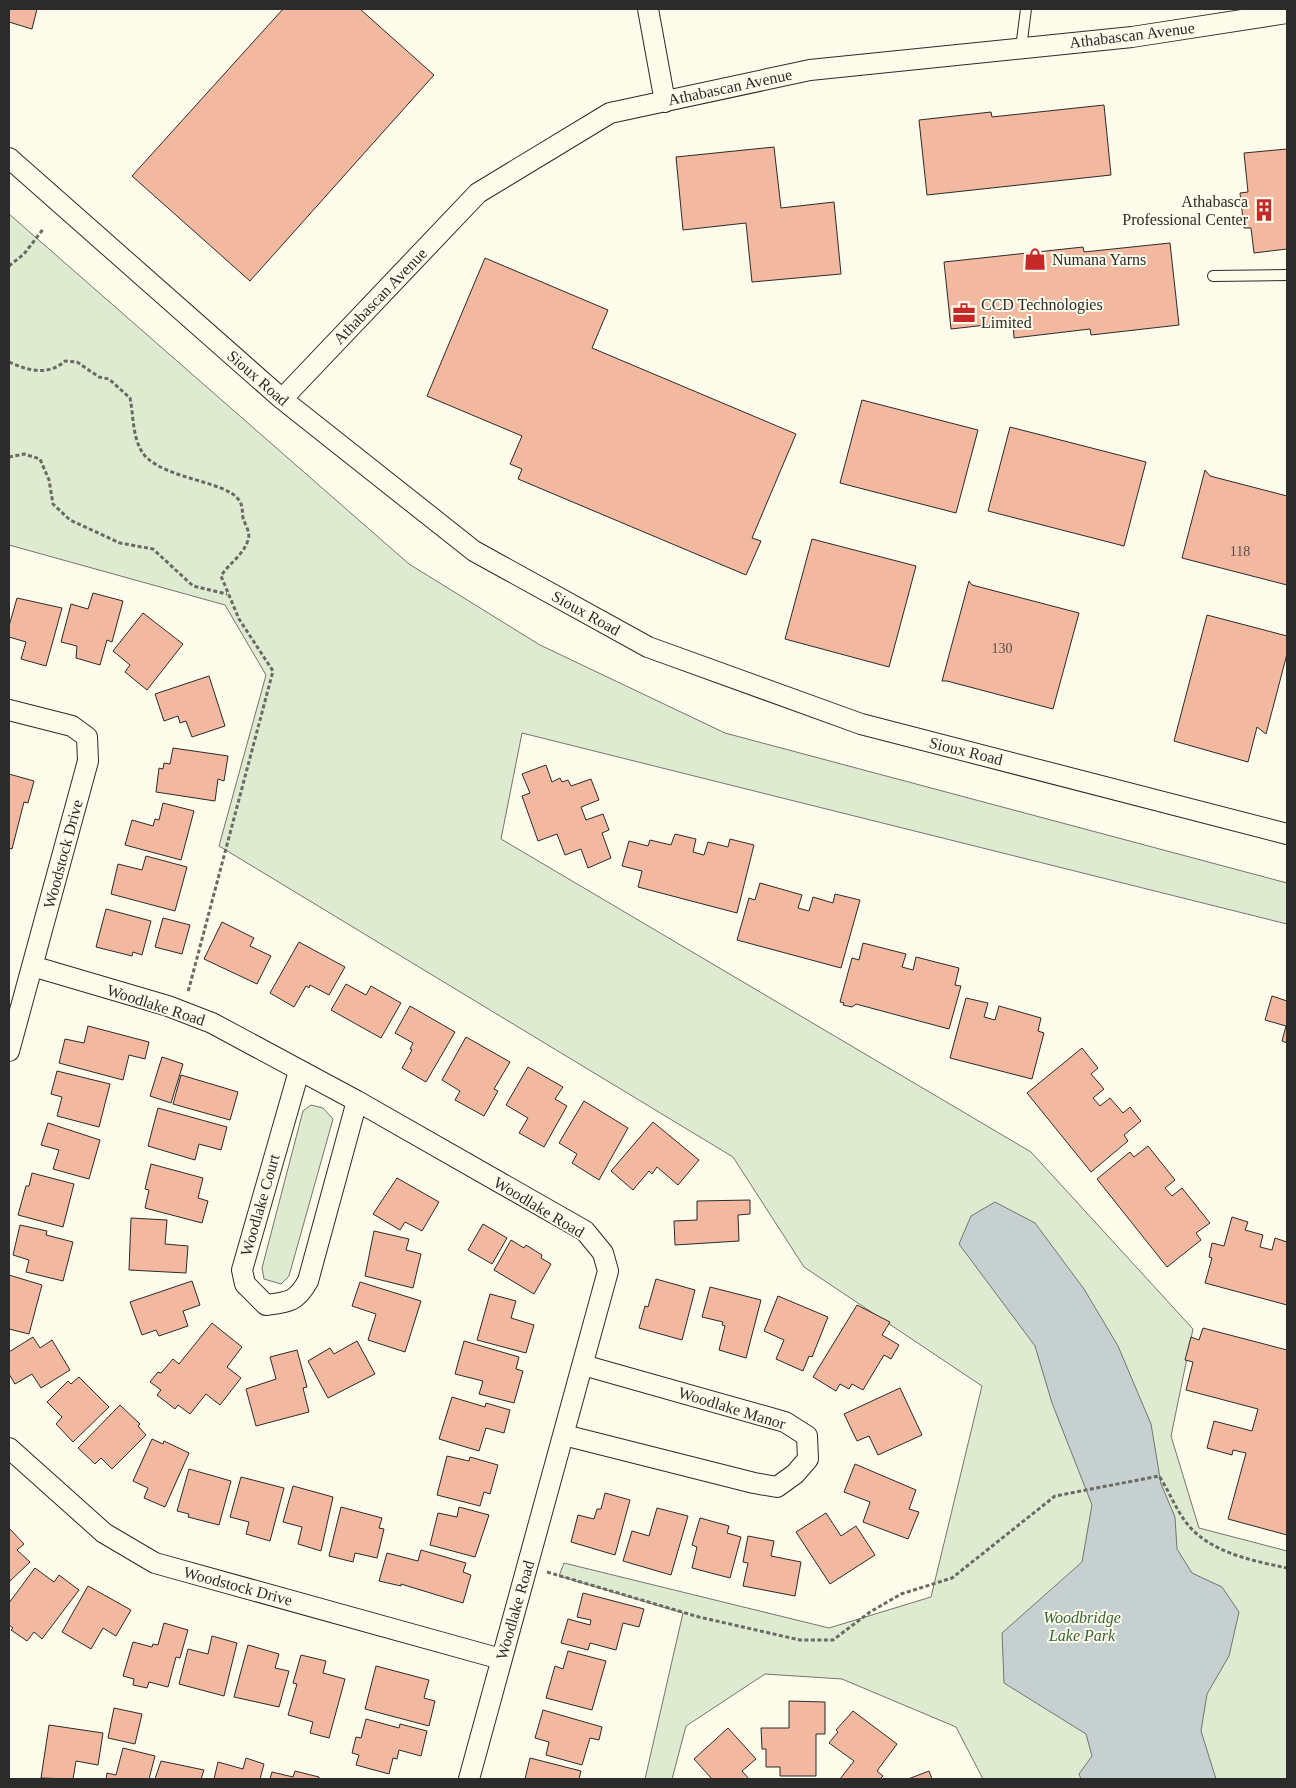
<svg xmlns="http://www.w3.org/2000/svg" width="1296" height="1788" viewBox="0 0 1296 1788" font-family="'Times New Roman',serif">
<rect width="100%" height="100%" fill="#fdfbea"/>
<!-- green -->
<path fill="#deebd1" stroke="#74746e" d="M9,214L409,564L540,645L725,733L1287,883V924L522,733L501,839L1031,1152L1193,1329L1171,1436L1199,1528L1287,1551V1779H983L956,1727L842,1679L765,1674L686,1726L672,1779H645L683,1613L559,1576L564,1563L829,1628L931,1597L982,1386L804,1267L733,1157L219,846L266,675L225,605L9,545Z
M311,1105L323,1108L333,1119L289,1276L281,1284L264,1279L262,1268L303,1111Z"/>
<!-- water -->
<path fill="#c7d0d0" stroke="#74746e" d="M995,1202L1035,1223L1084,1289L1118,1346L1151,1424L1161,1484L1175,1517L1177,1549L1192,1573L1222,1587L1239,1612L1229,1656L1207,1694L1201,1731L1216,1779H1081L1079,1774L1092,1756L1086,1734L1004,1683L1002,1633L1082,1562L1092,1505L1052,1403L1035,1346L959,1244L971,1216Z"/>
<!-- building -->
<path fill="#f2b8a0" stroke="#2b2b2b" d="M9,9H37L32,29L9,22Z
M283,9H360L434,75L250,281L132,176Z
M1104,105L1111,175L927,195L919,120L991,112L992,117Z
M774,147L781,208L834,202L841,274L752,282L746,223L683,230L676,157Z
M1287,149V249L1254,253L1251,228H1244L1240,193L1248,192L1244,153Z
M1170,243L1179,325L1091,335L1090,329L1014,338L1013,322L951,329L944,262L1083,247L1084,252Z
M485,258L608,310L592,348L796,434L752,538L761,541L746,575L518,479L522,469L510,464L522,436L427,396Z
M862,400L978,430L956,513L840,483Z
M1010,427L1146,462L1124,546L988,511Z
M1205,470L1210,476L1287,496V585L1182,558Z
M812,539L916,566L889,667L785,639Z
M969,581L972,585L1079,613L1053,709L947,681H942Z
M93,593L123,601L112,642L107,640L100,665L76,658L77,646L61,642L71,604L88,609Z
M17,598L62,608L46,666L21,659L26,642L9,637V626Z
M143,613L183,644L147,690L125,672L130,665L113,651Z
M1207,615L1287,636V654L1266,734L1257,727L1248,762L1174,741Z
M209,676L225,726L192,737L186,721L180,723L178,716L164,721L155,694Z
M173,748L228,756L224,781L218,779L215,801L156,792L159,768L163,769L164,763L170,764Z
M546,765L552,782L560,778L562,782L568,780L571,786L591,779L599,800L581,807L586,820L603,814L609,830L602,833L611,858L588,868L581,849L565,855L557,834L538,841L522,796L530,793L522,774Z
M9,774L34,781L28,803L24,802L12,849L9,848Z
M163,803L194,811L181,860L125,845L132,820L153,826L155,819L159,820Z
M675,834L696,839L693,852L704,855L708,842L728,847L730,839L754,845L737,913L638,887L642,871L622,866L629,841L648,846L650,840L671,845Z
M146,856L187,867L175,911L111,894L118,864L142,870Z
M760,883L802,895L798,908L809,911L813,897L833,903L835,894L860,900L841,968L737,940L749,898L755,900Z
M106,909L151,921L142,955L133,952L132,956L96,947Z
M163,918L190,925L182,954L155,947Z
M222,922L254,938L250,946L271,956L257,984L204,959Z
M299,942L345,967L329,995L310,985L309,988L306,986L294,1007L270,993Z
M863,943L906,954L902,967L913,970L916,957L959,968L955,985L961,986L949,1029L856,1004L852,1007L843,1005L844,1003L840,1002L852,958L859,960Z
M346,984L366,995L371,986L401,1003L381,1038L331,1010Z
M1272,996L1287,1001V1043L1282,1041L1286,1026L1265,1020Z
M966,998L988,1003L984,1017L995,1020L999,1006L1041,1018L1038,1031L1044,1033L1032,1079L950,1058Z
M410,1006L455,1032L426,1082L402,1068L412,1050L410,1049L413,1043L395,1033Z
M88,1026L149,1042L145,1059L129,1055L123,1080L59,1063L65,1039L84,1043Z
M466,1037L510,1062L494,1089L498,1091L484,1116L455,1100L460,1091L442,1080Z
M1082,1048L1098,1068L1091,1074L1104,1089L1093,1098L1100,1106L1110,1098L1123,1113L1130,1107L1141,1121L1124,1135L1128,1141L1091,1172L1027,1093Z
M162,1057L183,1064L171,1103L150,1096Z
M528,1067L563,1087L555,1099L567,1106L544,1147L519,1133L528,1118L506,1105Z
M57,1071L110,1084L99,1127L57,1116L62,1097L51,1094Z
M181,1075L238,1092L230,1120L173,1104Z
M584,1101L628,1128L599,1180L572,1163L577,1154L559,1143Z
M158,1108L227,1127L221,1150L199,1144L195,1160L148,1146Z
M653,1122L699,1160L678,1185L657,1167L652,1174L649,1171L633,1190L611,1171Z
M48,1123L100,1140L89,1179L53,1169L59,1150L41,1145Z
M1148,1146L1175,1180L1165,1188L1172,1196L1182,1188L1210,1223L1196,1233L1201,1240L1167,1267L1097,1179L1130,1152L1134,1157Z
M151,1164L203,1178L198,1198L208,1201L202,1223L145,1208L149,1190L145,1189Z
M32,1173L74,1184L63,1227L18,1215L26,1186H29Z
M397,1178L439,1202L422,1231L405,1222L400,1230L373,1214Z
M750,1200V1214L738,1215L739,1241L675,1245L674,1221L697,1220V1201Z
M1232,1217L1248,1222L1245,1230L1263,1235L1260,1247L1272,1250L1275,1238L1287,1242V1305L1205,1283L1212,1258L1209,1257L1212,1243L1224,1246Z
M131,1218L167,1220L165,1244L188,1246L186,1273L129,1270Z
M483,1224L507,1238L492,1264L468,1250Z
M20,1225L47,1231L46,1235L73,1242L63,1281L26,1272L29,1260L13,1255Z
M374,1231L409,1239L406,1250L421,1254L413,1288L365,1276Z
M511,1240L524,1248L526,1245L542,1255L541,1258L551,1264L534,1294L494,1270Z
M9,1275L42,1285L29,1334L9,1329Z
M656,1279L695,1290L682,1340L639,1328L645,1306L648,1307Z
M192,1281L200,1305L183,1311L188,1326L159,1336L156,1330L142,1335L130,1302Z
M360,1282L421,1301L405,1352L368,1340L376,1314L352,1306Z
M710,1287L761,1300L746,1358L719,1350L725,1326L722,1325L723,1322L702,1317Z
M490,1294L516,1301L511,1318L534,1325L526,1353L477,1340Z
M778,1296L828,1317L812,1357L809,1356L803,1371L776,1359L784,1340L764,1331Z
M857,1305L890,1322L882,1335L899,1345L891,1359L884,1355L863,1390L852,1384L849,1389L840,1384L836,1391L813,1377Z
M212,1323L242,1347L227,1367L241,1378L220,1405L206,1394L190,1414L178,1405L175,1409L157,1395L161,1390L150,1382L158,1372L161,1373L173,1359L179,1364Z
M1203,1328L1287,1350V1535L1228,1519L1246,1453L1233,1450L1232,1455L1207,1448L1214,1421L1252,1431L1258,1409L1186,1390L1193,1362L1185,1360L1191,1337L1199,1340Z
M33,1337L40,1348L52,1340L70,1370L41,1388L32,1374L15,1384L9,1374V1352Z
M357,1341L375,1374L328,1398L308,1361L330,1348L334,1354Z
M464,1341L519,1357L516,1369L523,1371L514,1403L479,1394L483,1381L455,1374Z
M297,1350L307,1387L303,1388L309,1412L256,1426L246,1389L276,1379L270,1357Z
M79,1377L109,1407L73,1442L56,1424L62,1417L47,1402L68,1381L71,1384Z
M900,1388L922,1435L878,1455L869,1436L857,1441L844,1414Z
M452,1397L485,1407L486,1403L510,1410L504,1433L486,1428L479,1451L439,1439Z
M120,1405L140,1424L138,1426L146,1435L112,1469L101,1458L95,1464L78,1448Z
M152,1439L163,1444L164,1441L189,1453L165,1507L144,1498L148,1488L133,1481Z
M447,1456L469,1461L470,1457L498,1465L490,1494L484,1492L480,1506L437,1495Z
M855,1464L916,1490L909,1509L919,1512L908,1539L863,1522L870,1502L844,1492Z
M189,1469L231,1481L219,1525L188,1517L189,1514L177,1511Z
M241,1477L284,1488L270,1541L246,1534L249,1522L230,1517Z
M293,1486L333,1497L321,1551L298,1544L302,1527L283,1522Z
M605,1493L630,1500L615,1555L571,1542L578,1515L594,1519L597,1509H601Z
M341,1507L382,1518L379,1528L384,1529L377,1558L355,1553L353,1562L329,1556Z
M459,1507L489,1515L475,1557L430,1545L438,1513L457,1517Z
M657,1508L688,1516L671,1575L623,1561L632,1531L649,1536Z
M826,1513L841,1536L856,1526L875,1555L830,1584L796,1532Z
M700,1518L729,1526L727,1533L741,1537L730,1578L692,1568L697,1547L692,1545Z
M9,1528L24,1544L17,1550L30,1562L9,1582Z
M748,1536L774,1541L771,1556L801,1562L795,1596L743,1586L748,1563L743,1562Z
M421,1550L466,1563L463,1572L471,1575L463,1603L401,1584V1586L379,1581L387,1553L418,1561Z
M35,1568L54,1582L59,1575L79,1590L42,1639L34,1632L27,1641L11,1630L13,1628L9,1625V1603Z
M88,1586L131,1610L116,1636L103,1628L91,1649L62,1632Z
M583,1593L644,1609L639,1627L623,1623L616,1650L590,1643L588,1650L561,1643L568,1619L590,1625L591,1620L577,1617Z
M164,1623L188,1630L180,1658L176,1657L168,1687L149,1682L147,1688L133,1685L134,1679L123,1676L133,1642L152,1647L153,1644L158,1645Z
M212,1636L237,1643L224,1696L179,1684L188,1649L208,1654Z
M248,1645L279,1654L275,1668L289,1671L279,1707L234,1697Z
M568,1651L606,1661L592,1710L546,1698L555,1666L563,1669Z
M301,1655L326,1661L323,1673L345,1679L329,1738L310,1733L313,1722L288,1715L297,1684L293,1683Z
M376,1666L429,1680L424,1698L435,1701L429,1726L365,1709Z
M789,1701L825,1702V1734H816V1776H780V1767H766V1749H762L761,1728H789Z
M114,1708L142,1714L135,1744L108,1738Z
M543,1710L602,1727L599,1740L590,1738L582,1765L546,1755L549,1742L535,1738Z
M853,1711L897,1744L877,1771L883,1776L880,1779H840L854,1761L829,1743L838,1732L836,1730Z
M366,1719L399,1728L400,1724L427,1731L421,1756L399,1750L397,1759L393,1758L389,1774L356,1765L359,1755L352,1753L356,1737L361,1738Z
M49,1725L103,1733L98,1765L76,1761L73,1779L41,1778Z
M728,1728L756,1759L742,1771L749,1779H712L694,1759Z
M123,1748L155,1756L149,1779H106L107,1773L116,1775Z
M246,1758L264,1764L260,1779H214L218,1762L243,1769Z
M530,1758L581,1771L579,1779H525Z
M161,1761L204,1770L201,1779H155Z
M295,1771L319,1777V1779H270L272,1772L293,1777Z
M929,1771L932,1779H908Z"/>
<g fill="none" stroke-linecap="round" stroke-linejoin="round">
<defs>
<path id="service" d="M1021,48L1026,9
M1213,276L1287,275"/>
<path id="minor" d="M648,9L665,102
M9,158L282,399L474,551L648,647L861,724L1287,834
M282,399L478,193L610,113L810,70L1132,37L1287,13
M9,710L72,726L87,737L88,761L9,1051
M32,966L168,1006L212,1023L357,1101L585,1231L603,1253L608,1271L469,1779
M299,1071L242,1270L245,1284L266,1305C289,1302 296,1302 308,1281L357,1101
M564,1435L754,1483L777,1487L795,1474L808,1459L807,1436L785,1422L583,1365
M9,1448L104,1533L155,1563L501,1659"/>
</defs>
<!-- service casing -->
<use href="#service" stroke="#2b2b2b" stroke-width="12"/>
<!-- minor casing -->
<use href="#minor" stroke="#2b2b2b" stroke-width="22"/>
<!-- path -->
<path stroke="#6a6964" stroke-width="3" stroke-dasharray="4 2.5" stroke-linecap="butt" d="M9,266L24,254L44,228
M9,362C29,371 48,376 65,361L77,362L99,377L109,379L130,398C134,417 132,442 146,457C170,480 225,481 239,500C243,506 242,511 243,518C245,525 251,532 248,540C243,556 229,563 221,576L239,619L273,671L188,992
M9,457L24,454L40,459L49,480L53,504L70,520L120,543L153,549L193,586L227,594
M547,1572L699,1617L800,1640H833L870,1612L901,1594L952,1578L1055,1496L1159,1476C1170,1492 1176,1511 1189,1526C1212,1553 1254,1561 1287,1568"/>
<!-- service -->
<use href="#service" stroke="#fdfbea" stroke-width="10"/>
<!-- minor -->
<use href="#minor" stroke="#fdfbea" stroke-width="20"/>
</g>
<!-- icons -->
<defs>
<symbol id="building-bare" viewBox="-9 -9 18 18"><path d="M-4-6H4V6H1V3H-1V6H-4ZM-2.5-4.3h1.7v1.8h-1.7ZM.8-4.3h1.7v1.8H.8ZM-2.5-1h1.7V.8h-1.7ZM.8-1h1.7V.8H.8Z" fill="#c62828" stroke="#fdfbea" stroke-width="2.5" paint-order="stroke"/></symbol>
<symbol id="shop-bare" viewBox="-9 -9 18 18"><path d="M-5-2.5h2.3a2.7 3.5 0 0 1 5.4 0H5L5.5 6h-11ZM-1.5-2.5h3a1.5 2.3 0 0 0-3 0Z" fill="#c62828" stroke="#fdfbea" stroke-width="2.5" paint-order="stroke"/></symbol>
<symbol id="office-bare" viewBox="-9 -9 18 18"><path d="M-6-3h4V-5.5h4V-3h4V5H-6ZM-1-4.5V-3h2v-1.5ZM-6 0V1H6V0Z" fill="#c62828" stroke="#fdfbea" stroke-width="2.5" paint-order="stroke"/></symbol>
</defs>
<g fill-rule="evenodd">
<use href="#building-bare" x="1248" y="194" width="32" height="32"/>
<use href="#shop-bare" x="1019" y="243" width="32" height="32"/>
<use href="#office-bare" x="948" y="297" width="32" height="32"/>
</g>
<g text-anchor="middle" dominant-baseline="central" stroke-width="4" stroke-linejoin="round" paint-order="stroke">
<!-- number labels -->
<g font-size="14" fill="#5d4e48">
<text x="1240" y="551">118</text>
<text x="1002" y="648">130</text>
</g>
<!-- street labels -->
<g font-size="16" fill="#2b2b2b" stroke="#fdfbea">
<text transform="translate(1132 35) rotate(-7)">Athabascan Avenue</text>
<text transform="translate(730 87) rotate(-12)">Athabascan Avenue</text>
<text transform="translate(380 296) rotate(-46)">Athabascan Avenue</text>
<text transform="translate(258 378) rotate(41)">Sioux Road</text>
<text transform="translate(586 613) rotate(29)">Sioux Road</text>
<text transform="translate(966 751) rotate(14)">Sioux Road</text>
<text transform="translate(63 854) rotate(-75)">Woodstock Drive</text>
<text transform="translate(156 1005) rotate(18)">Woodlake Road</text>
<text transform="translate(260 1205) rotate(-74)">Woodlake Court</text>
<text transform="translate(539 1207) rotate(31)">Woodlake Road</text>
<text transform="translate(732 1408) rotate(17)">Woodlake Manor</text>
<text transform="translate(238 1586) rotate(15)">Woodstock Drive</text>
<text transform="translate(515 1610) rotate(-74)">Woodlake Road</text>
</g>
<!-- poi labels -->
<g font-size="16" fill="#2b2b2b" stroke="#fdfbea" text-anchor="start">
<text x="1248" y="201" text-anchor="end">Athabasca<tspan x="1248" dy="18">Professional Center</tspan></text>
<text x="1052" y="259">Numana Yarns</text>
<text x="981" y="304">CCD Technologies<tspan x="981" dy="18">Limited</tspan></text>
</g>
<!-- park labels -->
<g font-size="16" font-style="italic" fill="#34623c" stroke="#fdfbea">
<text x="1082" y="1617">Woodbridge<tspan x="1082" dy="18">Lake Park</tspan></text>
</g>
</g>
<!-- border -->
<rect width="1296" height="1788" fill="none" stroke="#2b2b2b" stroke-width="20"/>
</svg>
